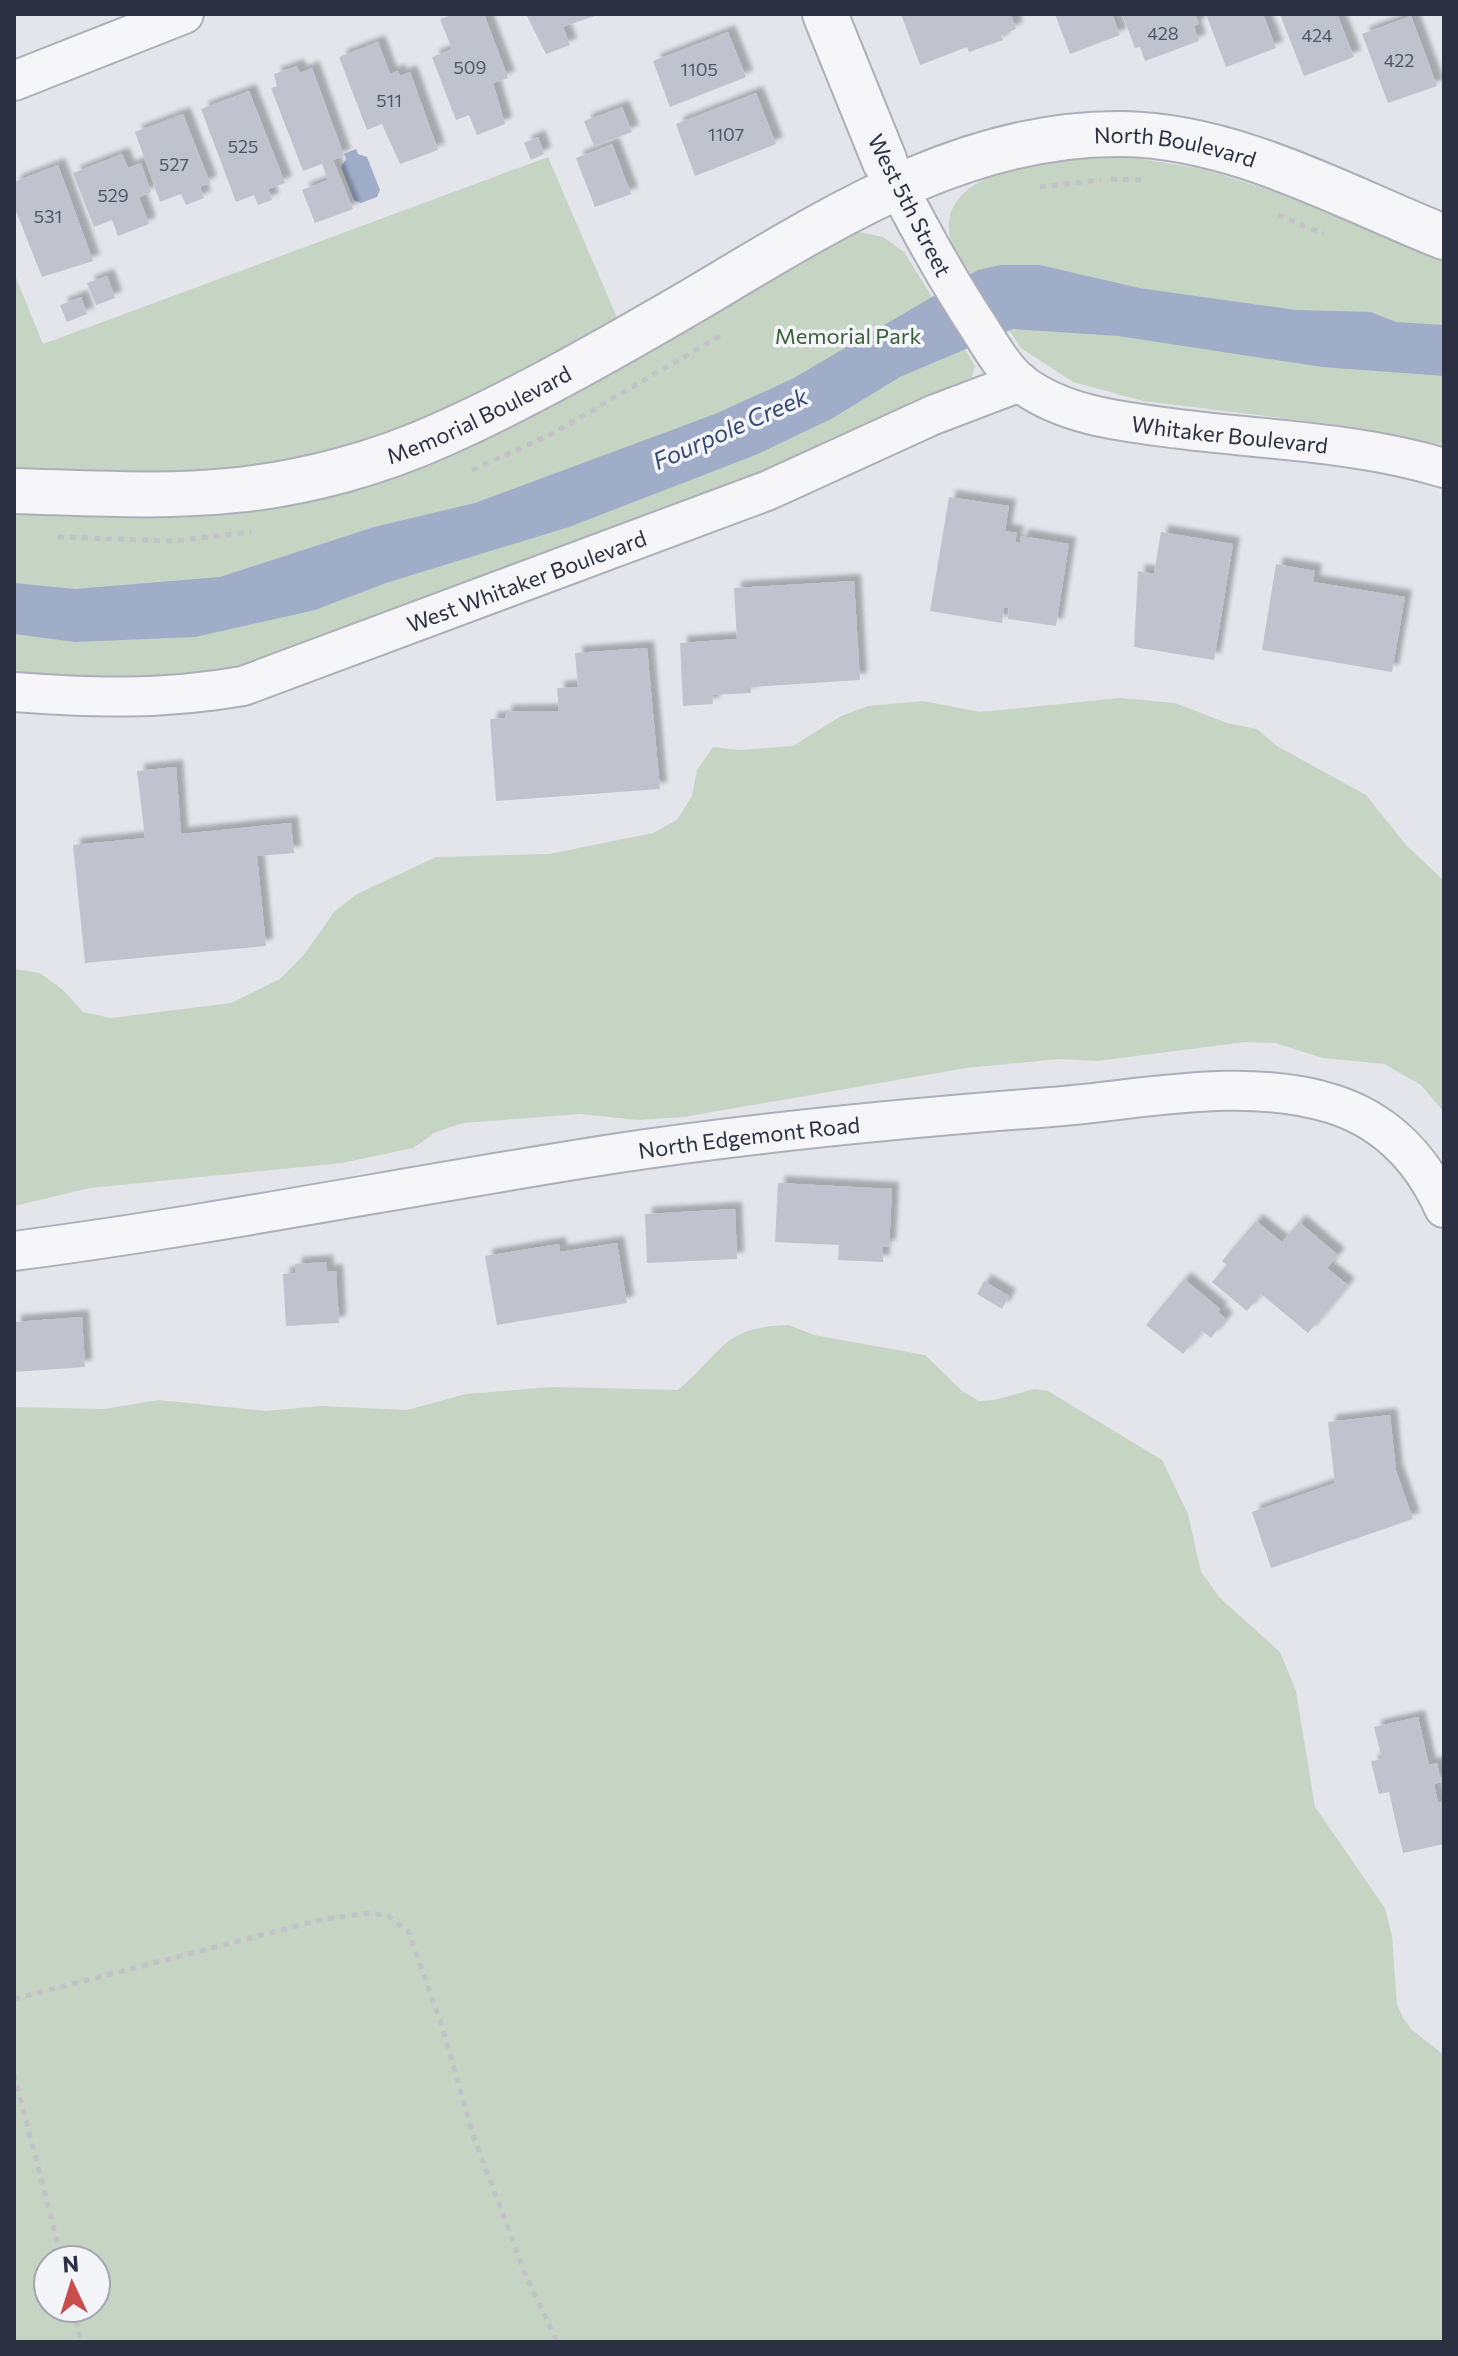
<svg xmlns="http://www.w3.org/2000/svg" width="1458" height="2356" viewBox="0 0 1458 2356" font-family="Commissioner,sans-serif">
<defs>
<filter id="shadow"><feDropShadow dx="7" dy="-7" stdDeviation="2" flood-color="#0004"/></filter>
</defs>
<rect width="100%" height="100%" fill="#e3e5eb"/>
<!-- green -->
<path fill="#c6d4c4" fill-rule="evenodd" d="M1122,156L1204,169L1273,191L1444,260V445L1355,427L1143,401L1073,382L1021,348L953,248C922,163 1071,158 1122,156Z
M548,157L618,320C498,383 393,446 256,468C177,481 93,473 14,472V273L43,344Z
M854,231L883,237L904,252L971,359L975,366L972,377L757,474L226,672C154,680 86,678 14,672V511L235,510Z
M1120,698L1175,703L1227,723L1257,729L1277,746L1366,795L1406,845L1444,881V1112L1421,1085L1384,1064L1323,1058L1275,1043L1245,1042L1097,1061L1059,1059L966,1068L684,1117L638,1120L580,1114L463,1123L436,1132L413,1148L342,1163L90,1188L14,1206V969L40,973L63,990L83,1012L111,1018L231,1003L280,979L302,957L335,911L357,894L436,857L549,854L653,833L677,820L692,796L697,770L713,747L739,750L793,746L841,716L868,706L923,701L980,712Z
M789,1325L814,1335L925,1355L962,1391L979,1401L994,1400L1034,1389L1048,1391L1162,1460L1188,1514L1201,1572L1220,1598L1280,1652L1296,1691L1315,1807L1385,1908L1392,1936L1397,2004L1403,2018L1412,2030L1444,2055V2342H14V1407L104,1409L159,1400L266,1411L321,1406L407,1410L466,1394L551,1387L678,1390C724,1351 721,1327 789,1325ZM96,2260V2308H48V2260Z"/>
<!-- water -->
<path fill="#9fadc9" d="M356,149L358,154L367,157L380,190L377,197L361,203L354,200L341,167L346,159L344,154Z
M1000,265H1040L1139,288L1296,310L1371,312L1396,322L1444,325V376L1322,367L1118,336L1013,329L900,377L833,418L758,454L569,527L386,583L315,610L195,637L75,642L14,634V583L75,589L220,577L374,527L475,503L715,414L792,379L978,270Z"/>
<!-- building -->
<path fill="#c0c3cd" filter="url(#shadow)" d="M455,14H484L508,78L493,83L505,124L477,135L469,115L456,120L432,57L452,49L440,19Z
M526,14H600L563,27L570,45L546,54Z
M901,14H1011L1016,29L1001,35L1003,40L969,52L967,47L920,65Z
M1055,14H1112L1120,35L1070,54Z
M1122,14H1195L1199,24L1194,26L1199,41L1145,61L1140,47L1135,48Z
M1206,14H1263L1276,48L1226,67Z
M1280,14H1337L1354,57L1304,76Z
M1411,16L1437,86L1388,103L1362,34Z
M728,32L746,77L670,107L653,61Z
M378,42L390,74L398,71L400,76L410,72L438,150L400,164L382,124L367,130L339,57Z
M297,66L300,73L312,68L344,156L333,160L353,209L315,223L302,190L328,180L322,164L303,171L271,88L277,86L274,74Z
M249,91L285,183L268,189L272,200L258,205L254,195L236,202L201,109Z
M756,93L776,144L695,176L676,124Z
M622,107L632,132L594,146L584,121Z
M183,114L210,183L200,187L204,198L186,205L181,194L160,202L135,132Z
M538,137L544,154L531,160L524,143Z
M612,144L631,194L595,207L576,158Z
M122,154L128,168L141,163L151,192L139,197L149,224L118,236L112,220L94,227L73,173Z
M58,165L93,261L42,277L14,206V182Z
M107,276L115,298L96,305L87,283Z
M81,297L87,314L67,322L60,305Z
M949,497L1009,506L1005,531L1017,533L1015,542L1020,543L1021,536L1069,544L1056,626L1008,619L1009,608H1004L1002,623L930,611Z
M1161,532L1233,544L1214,660L1134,647L1138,571L1154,574Z
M1276,564L1315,571L1313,582L1405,597L1392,672L1262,650Z
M854,581L860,680L751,687V693L712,695L713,704L683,706L680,643L737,639L734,588Z
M647,648L660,789L496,801L490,719L505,718V712L559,711L557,688L578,687L575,653Z
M176,767L181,834L291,823L294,853L257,856L266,946L85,963L73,845L145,838L137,771Z
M778,1183L892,1189L889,1247H883V1262L838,1260L839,1245L775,1242Z
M735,1209L737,1259L647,1263L645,1214Z
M1256,1221L1282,1242L1299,1222L1338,1255L1327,1268L1348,1285L1308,1333L1261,1294L1247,1311L1212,1282L1227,1265L1222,1261Z
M617,1243L627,1303L497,1325L485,1256L559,1244L560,1252Z
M326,1262L327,1272L336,1271L339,1323L286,1326L283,1274L295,1273V1264Z
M1184,1279L1220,1309L1218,1312L1226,1319L1211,1338L1202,1331L1183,1354L1146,1325Z
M984,1281L1009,1296L1002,1309L977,1294Z
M82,1317L85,1367L14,1372V1322Z
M1390,1415L1396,1471L1413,1519L1271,1568L1252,1512L1335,1483L1328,1422Z
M1418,1717L1429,1765L1437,1763L1441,1782L1434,1784L1438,1803L1444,1801V1844L1403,1853L1389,1792L1379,1794L1371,1761L1382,1759L1374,1727Z"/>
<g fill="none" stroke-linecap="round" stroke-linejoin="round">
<defs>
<g id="minor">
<path d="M14,81L184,14"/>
<path id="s1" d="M885,162C914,218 943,273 978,326C990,345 1004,370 1022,384C1066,417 1127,422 1179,429C1266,440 1359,442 1444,468"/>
<path id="s2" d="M14,692C94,698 163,700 243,686L769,490L933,415L1020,382"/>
<path id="s3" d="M14,1251C214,1225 413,1185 612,1154C757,1132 905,1118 1051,1107C1142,1100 1244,1076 1333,1104C1386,1121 1422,1159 1444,1208"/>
</g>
<g id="tertiary">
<path d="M825,14L885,162"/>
<path id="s4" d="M14,491C88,493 163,498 237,490C306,483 379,463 443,434C527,396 608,350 687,304C821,225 961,131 1124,134C1236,136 1343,197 1444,237"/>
</g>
</defs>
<!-- minor casing -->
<use href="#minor" stroke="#acafb8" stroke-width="42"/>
<!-- tertiary casing -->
<use href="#tertiary" stroke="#acafb8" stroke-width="48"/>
<!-- path -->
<path stroke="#c1c3c9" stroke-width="5" stroke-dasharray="6 6" stroke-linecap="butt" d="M1111,179L1141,180
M1040,187L1101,180
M1278,215L1324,234
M472,470L548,436L720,336
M58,537L173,541L251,532
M14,1999L324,1919L370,1913L388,1916L408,1931L442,2026L473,2135L526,2276L557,2342
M14,2074L62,2260
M74,2308L81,2342"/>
<!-- minor -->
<use href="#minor" stroke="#f6f6f9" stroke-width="38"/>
<!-- tertiary -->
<use href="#tertiary" stroke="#f6f6f9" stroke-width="44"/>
</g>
<g text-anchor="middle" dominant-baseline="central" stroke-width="7" stroke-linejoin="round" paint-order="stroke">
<!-- number labels -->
<g font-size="18" fill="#505565">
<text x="1163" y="33">428</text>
<text x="1317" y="35">424</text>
<text x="1399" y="60">422</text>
<text x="470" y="67">509</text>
<text x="699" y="69">1105</text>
<text x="389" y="100">511</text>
<text x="726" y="134">1107</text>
<text x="243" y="146">525</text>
<text x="174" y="164">527</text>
<text x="113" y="195">529</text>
<text x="48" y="216">531</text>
</g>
<!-- street labels -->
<g font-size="22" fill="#2b3042" stroke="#f3f4f8">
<text stroke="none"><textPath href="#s4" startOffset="1242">North Boulevard</textPath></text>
<text transform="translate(910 205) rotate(63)">West 5th Street</text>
<text stroke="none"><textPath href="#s4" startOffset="478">Memorial Boulevard</textPath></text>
<text stroke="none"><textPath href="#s1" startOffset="478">Whitaker Boulevard</textPath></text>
<text stroke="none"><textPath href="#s2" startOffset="532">West Whitaker Boulevard</textPath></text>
<text stroke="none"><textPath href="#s3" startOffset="744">North Edgemont Road</textPath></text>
</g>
<!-- park labels -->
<g font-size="22" fill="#3a5e39" stroke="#f3f4f8">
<text x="848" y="335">Memorial Park</text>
</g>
<!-- water labels -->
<g font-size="24" font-style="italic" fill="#364975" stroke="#f3f4f8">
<text transform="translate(730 428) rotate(-24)">Fourpole Creek</text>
</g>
</g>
<!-- border -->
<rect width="1458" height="2356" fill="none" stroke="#2b3042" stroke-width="32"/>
<!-- north arrow -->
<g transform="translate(72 2284) rotate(356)"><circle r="38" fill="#f3f4f8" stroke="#a3a6af" stroke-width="2"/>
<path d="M0-6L14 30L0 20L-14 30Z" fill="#ca4d4d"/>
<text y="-12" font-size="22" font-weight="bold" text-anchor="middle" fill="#2b3042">N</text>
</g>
</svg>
